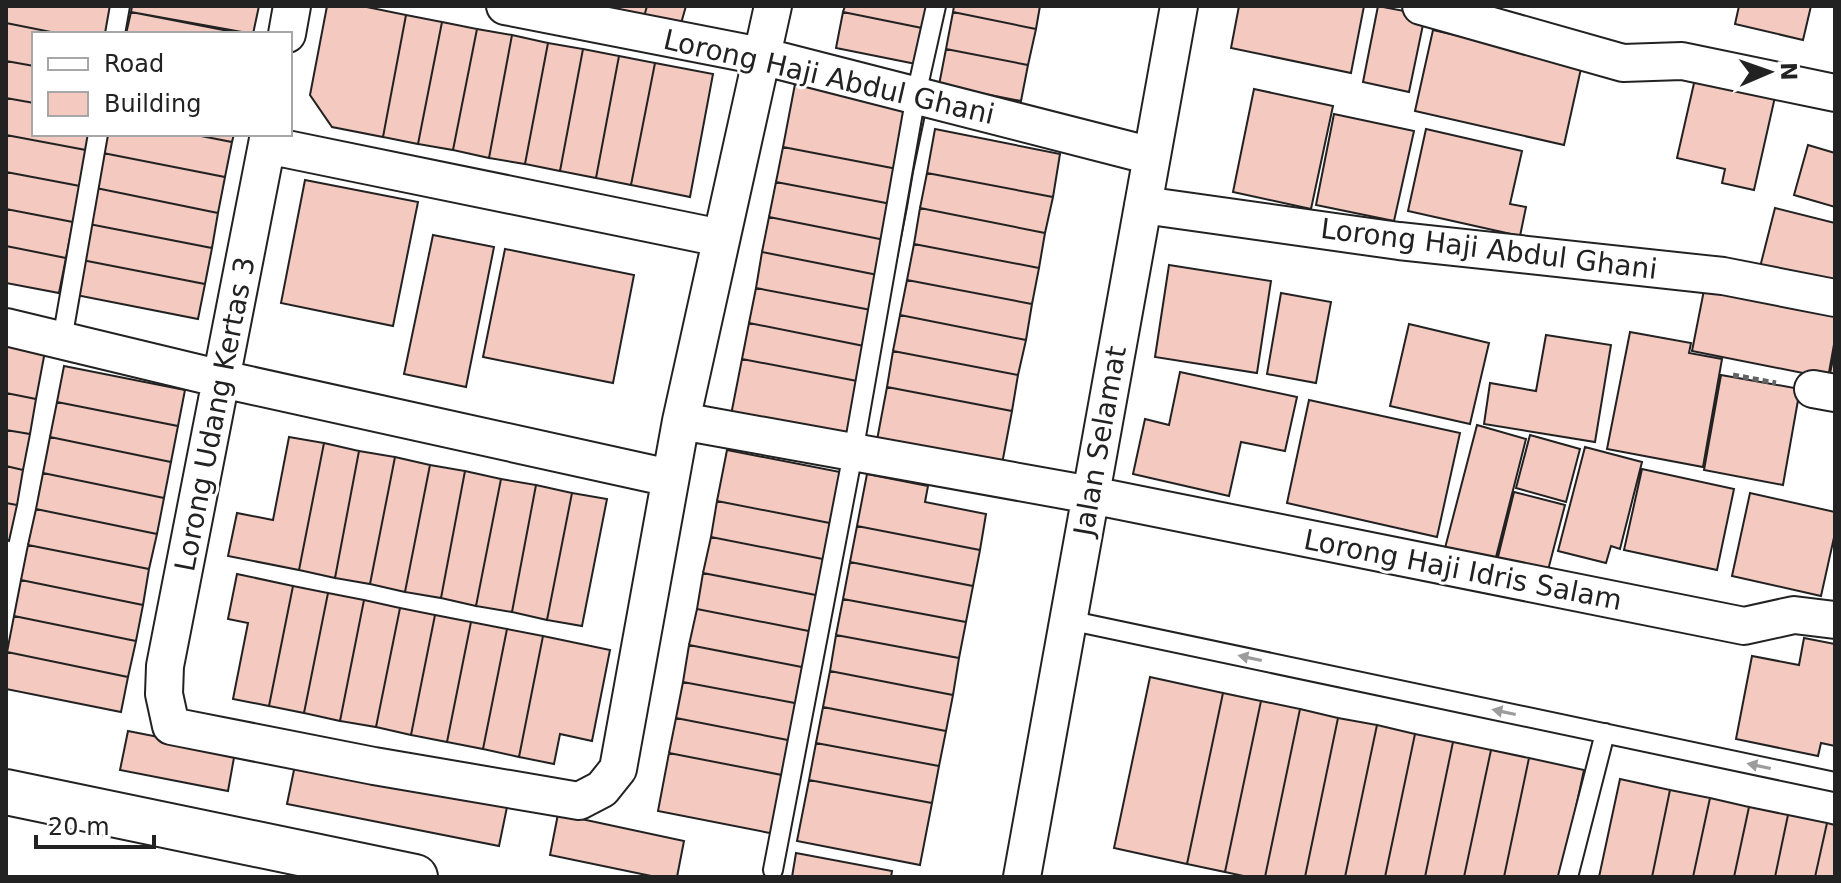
<svg xmlns="http://www.w3.org/2000/svg" width="1841" height="883" viewBox="0 0 1841 883" font-family="'DejaVu Sans',sans-serif">
<rect width="100%" height="100%" fill="#fff"/>
<!-- building -->
<path fill="#f3c9c0" stroke="#222" stroke-width="2" d="M6,6H105L113,8L108,34H61L6,23Z
M132,6H259L253,34L131,12Z
M327,6H362L406,15L383,137L332,127L310,95Z
M607,6H647L644,17Z
M647,6H686L680,27L644,17Z
M845,6H932L927,29L843,12Z
M954,6H1040L1036,29L953,12Z
M1239,6H1364L1351,73L1231,48Z
M1378,6L1425,15L1409,92L1363,82Z
M1739,6H1811L1803,40L1735,24Z
M131,12L244,34H126Z
M843,12L927,29L921,65L836,48Z
M953,12L1036,29L1028,65L946,49Z
M406,15L442,22L418,144L383,137Z
M442,22L477,29L453,150L418,144Z
M6,23L61,34H34V66L6,61Z
M477,29L512,35L489,158L453,150Z
M1433,30L1582,64L1564,145L1415,111Z
M512,35L548,43L525,164L489,158Z
M548,43L583,49L560,171L525,164Z
M583,49L619,56L596,178L560,171Z
M946,49L1028,65L1021,101L939,85Z
M619,56L655,63L631,185L596,178Z
M6,61L34,66V103L6,98Z
M655,63L713,74L690,197L631,185Z
M1697,70L1777,88L1754,190L1722,183L1725,169L1677,158Z
M795,84L926,110L913,172L783,147Z
M1254,89L1333,106L1311,209L1233,192Z
M6,98L34,103V134H89L86,150L6,135Z
M1334,114L1414,131L1394,221L1316,205Z
M935,129L1060,154L1053,197L927,173Z
M1426,129L1522,151L1510,204L1526,207L1520,236L1408,211Z
M107,134H191L232,142L225,177L103,153Z
M191,134H234L232,142Z
M6,135L86,150L80,186L6,172Z
M1808,145L1835,153V207L1794,195Z
M783,147L913,172L907,207L776,182Z
M103,153L225,177L218,213L96,188Z
M6,172L80,186L73,222L6,209Z
M927,173L1053,197L1045,233L920,208Z
M305,180L418,202L393,326L281,303Z
M776,182L907,207L900,243L769,217Z
M96,188L218,213L212,248L89,224Z
M920,208L1045,233L1039,268L914,244Z
M1775,208L1835,223V294L1758,275Z
M6,209L73,222L66,258L6,246Z
M769,217L900,243L893,278L762,252Z
M89,224L212,248L205,284L82,260Z
M433,235L494,247L466,387L404,374Z
M914,244L1039,268L1032,304L907,280Z
M6,246L66,258L59,293L6,283Z
M505,249L634,275L613,383L483,357Z
M762,252L893,278L887,313L756,288Z
M82,260L205,284L198,319L76,295Z
M1169,265L1271,281L1257,373L1155,357Z
M907,280L1032,304L1026,340L900,315Z
M1705,285L1835,311V339L1828,378L1692,351Z
M756,288L887,313L879,349L749,323Z
M1281,293L1331,302L1316,383L1267,374Z
M900,315L1026,340L1018,375L893,351Z
M749,323L879,349L873,384L742,359Z
M1409,324L1489,343L1470,424L1390,406Z
M1630,332L1691,343L1689,353L1722,359L1703,467L1607,449Z
M1546,335L1611,345L1595,442L1484,424L1490,383L1536,391Z
M6,338L46,346L36,399L6,393Z
M1835,350V380L1829,378Z
M893,351L1018,375L1012,411L887,387Z
M742,359L873,384L862,440L731,415Z
M64,366L185,390L178,426L57,402Z
M1180,372L1297,397L1285,451L1241,442L1229,496L1133,474L1145,419L1169,425Z
M1721,375L1800,389L1783,485L1704,470Z
M887,387L1012,411L1002,464L877,440Z
M6,393L36,399L30,434L6,430Z
M1309,400L1460,433L1437,537L1287,503Z
M57,402L178,426L171,462L50,437Z
M1477,425L1526,439L1495,561L1445,548Z
M6,430L30,434L23,470L6,466Z
M1530,435L1580,449L1566,502L1516,488Z
M50,437L171,462L164,498L43,473Z
M289,437L324,443L299,570L228,556L237,513L273,520Z
M324,443L359,451L335,578L299,570Z
M1585,447L1642,462L1620,549L1611,546L1606,563L1558,551Z
M727,450L845,473L835,524L717,501Z
M359,451L395,457L370,584L335,578Z
M395,457L430,465L405,592L370,584Z
M430,465L465,471L441,598L405,592Z
M6,466L23,470L17,505L6,503Z
M1642,469L1734,489L1717,570L1624,550Z
M465,471L501,479L476,606L441,598Z
M43,473L164,498L157,534L36,509Z
M867,474L928,486L925,502L986,514L980,550L857,526Z
M501,479L536,485L512,612L476,606Z
M536,485L572,493L547,620L512,612Z
M1514,492L1565,505L1547,574L1497,561Z
M572,493L607,499L582,626L547,620Z
M1750,493L1835,512V533L1821,596L1732,576Z
M717,501L835,524L828,560L711,537Z
M6,503L17,505L9,541L6,540Z
M36,509L157,534L149,569L28,545Z
M857,526L980,550L973,586L850,562Z
M711,537L828,560L821,596L703,573Z
M28,545L149,569L143,605L21,580Z
M850,562L973,586L966,622L843,599Z
M703,573L821,596L814,632L697,609Z
M237,574L293,586L269,706L233,699L248,623L228,619Z
M21,580L143,605L136,641L14,616Z
M293,586L328,593L304,713L269,706Z
M328,593L364,600L340,721L304,713Z
M843,599L966,622L959,658L836,635Z
M364,600L400,608L376,727L340,721Z
M400,608L435,615L411,735L376,727Z
M697,609L814,632L807,668L689,645Z
M435,615L471,622L447,742L411,735Z
M14,616L136,641L128,677L7,652Z
M471,622L507,629L483,749L447,742Z
M507,629L543,636L519,757L483,749Z
M836,635L959,658L953,695L830,671Z
M543,636L610,650L592,741L560,734L554,764L519,757Z
M1804,638L1835,644V746L1821,743L1818,756L1736,739L1752,656L1799,665Z
M689,645L807,668L800,704L683,682Z
M7,652L128,677L121,712L6,689Z
M830,671L953,695L946,731L823,707Z
M1150,677L1223,693L1187,864L1114,848Z
M683,682L800,704L793,741L676,718Z
M1223,693L1261,701L1225,872L1187,864Z
M1261,701L1300,709L1265,877H1248L1225,872Z
M823,707L946,731L939,766L816,743Z
M1300,709L1338,718L1305,877H1265Z
M676,718L793,741L787,776L669,753Z
M1338,718L1377,725L1345,877H1305Z
M1377,725L1415,734L1385,877H1345Z
M128,731L235,752L228,791L120,770Z
M1415,734L1453,742L1425,877H1385Z
M1453,742L1491,750L1464,877H1425Z
M816,743L939,766L932,803L809,780Z
M1491,750L1529,758L1504,877H1464Z
M669,753L787,776L775,834L658,811Z
M1529,758L1584,770L1561,877H1504Z
M295,765L507,807L499,846L287,804Z
M1620,779L1670,790L1652,877H1599Z
M809,780L932,803L920,865L797,841Z
M1670,790L1710,798L1693,877H1652Z
M1710,798L1749,807L1734,877H1693Z
M1749,807L1788,815L1775,877H1734Z
M558,814L684,841L677,877H656L550,855Z
M1788,815L1827,823L1815,877H1775Z
M1827,823L1835,825V877H1815Z
M796,853L892,871L891,877H792Z"/>
<g fill="none" stroke-linecap="round" stroke-linejoin="round">
<defs>
<path id="lane" d="M115,34L120,6
M62,340L98,134
M1068,620L1835,782
M773,870L853,453L916,95L936,6
M1568,877L1605,733"/>
<path id="street" d="M505,6L761,56L1152,156
M1421,6L1623,63L1682,61L1835,93
M287,34L292,6
M269,134L165,666L164,694L171,726L374,766L579,801L602,789L618,769L681,421L773,6
M267,145L721,238
M1143,205L1399,241L1723,276L1835,298
M6,327L222,379L670,478
M1813,389L1835,393
M681,421L1091,495L1744,626L1794,615L1835,620
M1022,877L1179,6"/>
<path id="primary" d="M6,792L415,877"/>
</defs>
<!-- lane casing -->
<use href="#lane" stroke="#222" stroke-width="22"/>
<!-- street casing -->
<use href="#street" stroke="#222" stroke-width="40"/>
<!-- primary casing -->
<use href="#primary" stroke="#222" stroke-width="48"/>
<!-- path -->
<path stroke="#646464" stroke-width="5" stroke-dasharray="6 4" stroke-linecap="butt" d="M1733,375L1776,383"/>
<!-- lane -->
<use href="#lane" stroke="#fff" stroke-width="18"/>
<!-- street -->
<use href="#street" stroke="#fff" stroke-width="36"/>
<!-- primary -->
<use href="#primary" stroke="#fff" stroke-width="44"/>
</g>
<!-- one-way arrows -->
<defs><path id="oneway-solid" d="M-6-.8H1V-3.2L6.5 0L1 3.2V.8H-6Z" transform="scale(2)"/></defs>
<g fill="#9c9c9c">
<use href="#oneway-solid" transform="translate(1250 658) rotate(-168)"/>
<use href="#oneway-solid" transform="translate(1504 712) rotate(-168)"/>
<use href="#oneway-solid" transform="translate(1759 766) rotate(-168)"/>
</g>
<g text-anchor="middle" dominant-baseline="central" stroke-width="6" stroke-linejoin="round" paint-order="stroke">
<!-- street labels -->
<g font-size="28" fill="#222" stroke="#fff">
<text transform="translate(829 77) rotate(13)">Lorong Haji Abdul Ghani</text>
<text transform="translate(1489 249) rotate(7)">Lorong Haji Abdul Ghani</text>
<text transform="translate(215 414) rotate(-79)">Lorong Udang Kertas 3</text>
<text transform="translate(1100 441) rotate(-80)">Jalan Selamat</text>
<text transform="translate(1463 570) rotate(11)">Lorong Haji Idris Salam</text>
</g>
</g>
<!-- border -->
<rect width="1841" height="883" fill="none" stroke="#222222" stroke-width="16"/>
<!-- legend -->
<rect x="32" y="32" width="260" height="104" fill="#ffffff" stroke="#a7a7a7" stroke-width="2"/>
<rect x="48" y="58" width="40" height="12" fill="#ffffff" stroke="#a7a7a7" stroke-width="2"/>
<text x="104" y="72" font-size="24" fill="#222222">Road</text>
<rect x="48" y="92" width="40" height="24" fill="#f3c9c0" stroke="#a7a7a7" stroke-width="2"/>
<text x="104" y="112" font-size="24" fill="#222222">Building</text>
<!-- north arrow -->
<g transform="translate(1769 72) rotate(88)" stroke="#ffffff" stroke-width="6" paint-order="stroke">
<path d="M0-6L14 30L0 20L-14 30Z" fill="#222222"/>
<text y="-12" font-size="22" font-weight="bold" text-anchor="middle" fill="#222222">N</text>
</g>
<!-- scale -->
<path d="M36 835v12h118v-12" fill="none" stroke="#222222" stroke-width="4"/>
<text x="48" y="835" font-size="24" fill="#222222" stroke="#ffffff" stroke-width="6" paint-order="stroke">20 m</text>
</svg>
